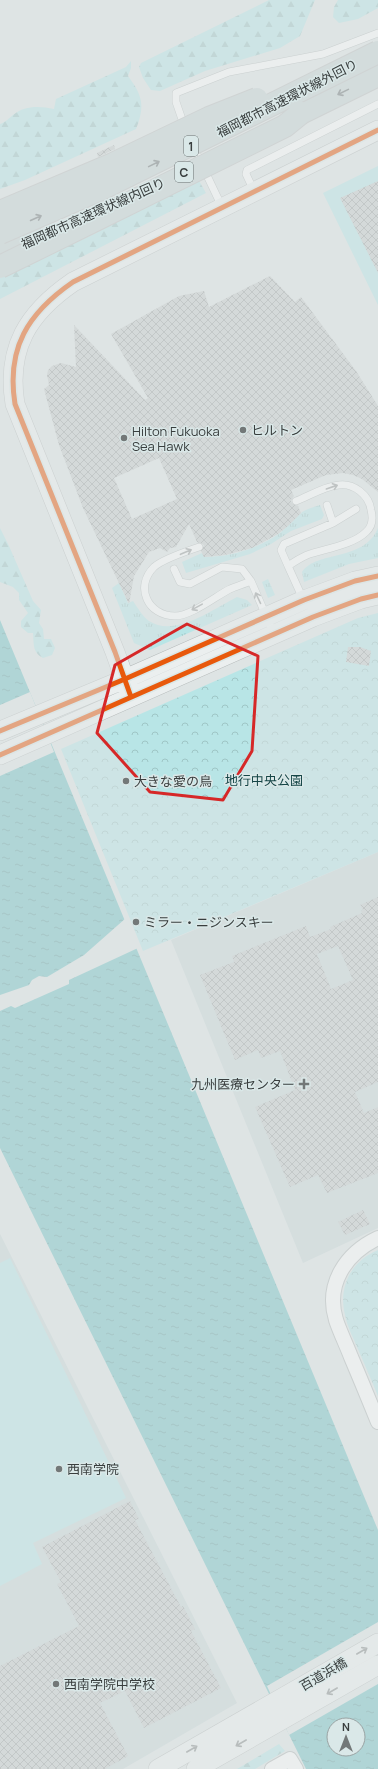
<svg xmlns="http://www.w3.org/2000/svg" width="378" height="1769" viewBox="0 0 378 1769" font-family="Manrope,'Noto Sans JP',sans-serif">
<defs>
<pattern id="grass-tufts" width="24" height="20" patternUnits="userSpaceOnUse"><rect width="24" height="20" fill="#b8e5e6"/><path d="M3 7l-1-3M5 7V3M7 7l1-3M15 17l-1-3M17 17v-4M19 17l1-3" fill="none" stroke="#9fc6c6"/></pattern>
<pattern id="forest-firs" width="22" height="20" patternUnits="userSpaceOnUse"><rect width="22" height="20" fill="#b8e5e6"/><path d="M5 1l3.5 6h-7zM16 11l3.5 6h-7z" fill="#9fc6c6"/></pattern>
<pattern id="park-crowns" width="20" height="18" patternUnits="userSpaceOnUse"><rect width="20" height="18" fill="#b8e5e6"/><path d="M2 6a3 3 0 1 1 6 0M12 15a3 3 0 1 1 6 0" fill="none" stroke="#9fc6c6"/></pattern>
<pattern id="water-ripples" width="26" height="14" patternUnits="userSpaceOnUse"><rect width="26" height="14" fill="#78c4c6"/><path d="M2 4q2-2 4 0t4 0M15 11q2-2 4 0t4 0" fill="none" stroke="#63a1a2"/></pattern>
<pattern id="building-cross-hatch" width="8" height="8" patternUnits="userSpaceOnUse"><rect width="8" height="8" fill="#c7cccc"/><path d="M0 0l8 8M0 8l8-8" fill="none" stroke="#a3a7a7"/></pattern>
</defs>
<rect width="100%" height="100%" fill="#dee4e4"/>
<!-- built -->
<path fill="#c9d7d8" d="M378,852V1228L303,1263L171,940Z
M0,1234L237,1703L123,1769H0Z"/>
<!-- grass -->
<path fill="url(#grass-tufts)" d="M320,505L324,515L322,519L291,531L271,544L250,554L186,573L182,562L202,553L204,557C230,557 256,549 277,535C286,529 292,521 300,514C305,509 314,507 320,505Z
M378,528V558L349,564L304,582L302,572C317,550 364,562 378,528Z
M268,579L275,595L268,598L262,582Z
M119,583L128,603L133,601C138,608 142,616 149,621C175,638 213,609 237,597L247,600L252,605L150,650L134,643L112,588Z"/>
<!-- forest -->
<path fill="url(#forest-firs)" d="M269,0H315L300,36L280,48L205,71L160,91L151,90L143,78L139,67L141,63Z
M338,0H378V8L358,19L339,23L333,17L334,7Z
M131,61V68L128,76C143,96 145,106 136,129L25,180L0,189V124C6,122 8,119 13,115C25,105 40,106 54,109L56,99L126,67Z
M198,179L206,193L0,299V278L94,234Z
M0,528L9,546L33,601L41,610L39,623L43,629L44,639H51L55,648L52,655L43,658C32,652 34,644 33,633H28L21,627V621L28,613L19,600V593L13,587L0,582Z
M279,1744L285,1751L255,1769H237Z"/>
<!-- park -->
<path fill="url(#park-crowns)" d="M378,613V852L143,951L61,749L358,618Z
M378,1250V1396C371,1379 364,1363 357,1347C353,1337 347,1326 345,1315C338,1287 351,1261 378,1250Z"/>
<!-- pitch -->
<path fill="#b8e5e6" d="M378,166V305L323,193Z
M10,1258L126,1498L33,1543L42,1564L0,1586V1263Z"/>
<!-- water -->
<path fill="url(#water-ripples)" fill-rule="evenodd" d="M0,620L378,1530V1769H306L0,1148ZM334,1725H358V1749H334Z"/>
<!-- pier -->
<path fill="#dee4e4" d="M30,692L54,752L0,776V705Z
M126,918L138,948L69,980V984L15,1008L11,1006L0,1011V995L29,985L32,980L39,976L47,977L84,955Z
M378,1622V1684L289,1735L267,1686Z"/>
<!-- building -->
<path fill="url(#building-cross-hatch)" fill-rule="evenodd" d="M114,145L115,149L98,157L97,153Z
M378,181V273L340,198Z
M270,276L295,302L301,297L356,371L378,406V492L362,479L353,475L343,473L326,475L291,490L294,496L291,500L292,503L298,506L301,513L288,526L278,534L252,548L225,555L204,557L201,551L204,545L197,542L189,524L176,547L170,548L167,552L160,548L149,552L134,576L129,604L83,508L59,445L44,389L49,385L47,375L48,370L52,366L61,363L76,367L74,325L145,400L148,398L111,334L179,296L204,291L209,307ZM159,458L177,499L132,519L114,478Z
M348,647H360L371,651L369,666L346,662Z
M378,897V1082L355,1092L364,1113L378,1107V1173L327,1193L318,1175L290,1187L255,1107L295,1090L280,1051L261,1058L258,1050L235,1060L200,975L234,962L232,956L306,926L310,937L331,929L330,927L362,913L361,911L363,910L360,905ZM338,946L353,980L331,989L317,954Z
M363,1210L370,1224L345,1235L338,1222Z
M130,1501L139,1519L135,1520L181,1607L183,1606L195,1629L191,1631L221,1688L144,1728L125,1691L100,1703L128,1756L105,1769H0V1666L79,1626L57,1584L61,1582L42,1547Z"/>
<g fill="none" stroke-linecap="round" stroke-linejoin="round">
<defs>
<path id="lane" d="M185,128L176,102V93L229,72L323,54L378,33
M193,146L222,207
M254,191L246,174L247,170L378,104
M296,501C309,496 325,486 339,485C354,483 369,495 371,510C373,518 373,526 366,532C353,545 324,549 307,555C300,558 294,562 288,566L303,599
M327,505L333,523
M199,547C187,551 163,559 154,567C134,587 148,616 175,616C191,616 216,596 230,589C237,586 244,584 251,581L274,634
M288,566L281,550L284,544L333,523L356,509
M174,569L180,582L190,584L222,567L242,569L251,581"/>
<path id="street" d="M378,1238C346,1253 325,1284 336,1320C340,1332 346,1344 351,1357C360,1378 369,1400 378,1422
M272,1769L290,1759L296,1769"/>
<path id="secondary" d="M131,697L115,652L15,404C6,348 28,313 73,282L378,130
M0,731L125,679L304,600L355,581L378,576
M0,755L313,617L361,599L378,595
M158,1769L378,1643
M196,1769L378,1665"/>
<path id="highway" d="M301,113L378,75
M0,254L35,239"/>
</defs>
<!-- lane casing -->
<use href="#lane" stroke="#b4b9b9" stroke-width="8"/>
<!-- street casing -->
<use href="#street" stroke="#b4b9b9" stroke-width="16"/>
<!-- secondary casing -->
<use href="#secondary" stroke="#b4b9b9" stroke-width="20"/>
<!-- highway casing -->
<use href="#highway" stroke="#bdc0c0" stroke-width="24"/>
<!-- lane -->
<use href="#lane" stroke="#fafbfb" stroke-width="7"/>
<!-- street -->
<use href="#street" stroke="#fafbfb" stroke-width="14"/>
<!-- secondary -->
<use href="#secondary" stroke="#ebefef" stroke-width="19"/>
<!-- highway -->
<use href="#highway" stroke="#c6d2d3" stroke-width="22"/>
<defs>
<path id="highway-bridge" d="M0,212L113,164L209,118L257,99
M0,233L99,190L378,52
M0,267C95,220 190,174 285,126L301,113"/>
</defs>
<!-- highway-bridge casing -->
<use href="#highway-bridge" stroke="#bdc0c0" stroke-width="24" stroke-linecap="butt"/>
<!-- highway-bridge -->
<use href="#highway-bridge" stroke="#c6d2d3" stroke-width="22"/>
<defs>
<path id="cycleway" d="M131,697L115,652L15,404C6,348 28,313 73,282L378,130
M0,731L125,679L304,600L355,581L378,576
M0,755L313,617L361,599L378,595"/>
</defs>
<!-- cycleway casing -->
<use href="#cycleway" stroke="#dae8e8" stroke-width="8"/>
<!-- cycleway -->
<use href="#cycleway" stroke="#e8590c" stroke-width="5"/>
</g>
<!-- one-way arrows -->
<defs><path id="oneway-shaft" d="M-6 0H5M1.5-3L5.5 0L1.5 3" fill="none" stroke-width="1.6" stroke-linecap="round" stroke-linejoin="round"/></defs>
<g stroke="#71797a">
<use href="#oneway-shaft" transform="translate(343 92) rotate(154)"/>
<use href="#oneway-shaft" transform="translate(154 164) rotate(-26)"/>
<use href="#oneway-shaft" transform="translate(36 218) rotate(-24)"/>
</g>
<g stroke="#9a9c9c">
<use href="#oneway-shaft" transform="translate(332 487) rotate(-19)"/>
<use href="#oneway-shaft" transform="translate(186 552) rotate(-23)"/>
<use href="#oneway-shaft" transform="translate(258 598) rotate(-115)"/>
<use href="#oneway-shaft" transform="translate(197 607) rotate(151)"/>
</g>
<g stroke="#898e8e">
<use href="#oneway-shaft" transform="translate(362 1651) rotate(-30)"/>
<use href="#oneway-shaft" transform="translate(332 1691) rotate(150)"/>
<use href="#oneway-shaft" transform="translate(241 1743) rotate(150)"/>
<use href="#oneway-shaft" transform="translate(192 1749) rotate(-30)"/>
</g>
<!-- marked area -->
<path d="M0 0H378V1769H0ZM187,624L258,656L252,751L223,800L150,792L97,733L115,665Z" fill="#dee4e4" fill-opacity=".55" fill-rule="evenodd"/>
<path fill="none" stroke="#d62828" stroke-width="3" stroke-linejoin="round" d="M187,624L258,656L252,751L223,800L150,792L97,733L115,665Z"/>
<!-- markers -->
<g fill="#737878" stroke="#dae8e8" stroke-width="1.5">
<circle cx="243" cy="430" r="4"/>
<circle cx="124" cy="438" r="4"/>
<circle cx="126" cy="781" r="4"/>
<circle cx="136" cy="922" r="4"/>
<path d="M302 1078h4v4h4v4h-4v4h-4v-4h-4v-4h4z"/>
<circle cx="59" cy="1469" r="4"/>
<circle cx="56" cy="1684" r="4"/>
</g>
<g text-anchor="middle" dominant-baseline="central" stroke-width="3" stroke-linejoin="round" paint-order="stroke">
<!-- shield labels -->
<g fill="#dae8e8" stroke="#697171" stroke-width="1">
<rect x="184" y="136" width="14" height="20" rx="3"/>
<rect x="175" y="162" width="18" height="20" rx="3"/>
</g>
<g font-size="12" font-weight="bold" fill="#393e3e">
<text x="191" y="146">1</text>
<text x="184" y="172">C</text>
</g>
<!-- street labels -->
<g font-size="13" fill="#393e3e" stroke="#dae8e8">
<text transform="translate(287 98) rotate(-27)">福岡都市高速環状線外回り</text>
<text transform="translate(93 213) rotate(-24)">福岡都市高速環状線内回り</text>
<text transform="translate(323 1674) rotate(-30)">百道浜橋</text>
</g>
<!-- poi labels -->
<g font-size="13" fill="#393e3e" stroke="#dae8e8" text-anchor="start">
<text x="251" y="430">ヒルトン</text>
<text x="132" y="431">Hilton Fukuoka<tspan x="132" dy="15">Sea Hawk</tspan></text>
<text x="134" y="781">大きな愛の鳥</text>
<text x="144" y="922">ミラー・ニジンスキー</text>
<text x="295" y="1084" text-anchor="end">九州医療センター</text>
<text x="67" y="1469">西南学院</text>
<text x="64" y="1684">西南学院中学校</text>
</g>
<!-- park labels -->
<g font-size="13" fill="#154546" stroke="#dae8e8">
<text x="264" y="780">地行中央公園</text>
</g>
</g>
<!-- north arrow -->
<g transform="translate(346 1737)"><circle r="19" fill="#dae8e8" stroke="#9aa4a4"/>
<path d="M0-3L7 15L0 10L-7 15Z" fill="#737878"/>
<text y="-6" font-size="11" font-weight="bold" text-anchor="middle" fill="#393e3e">N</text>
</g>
</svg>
